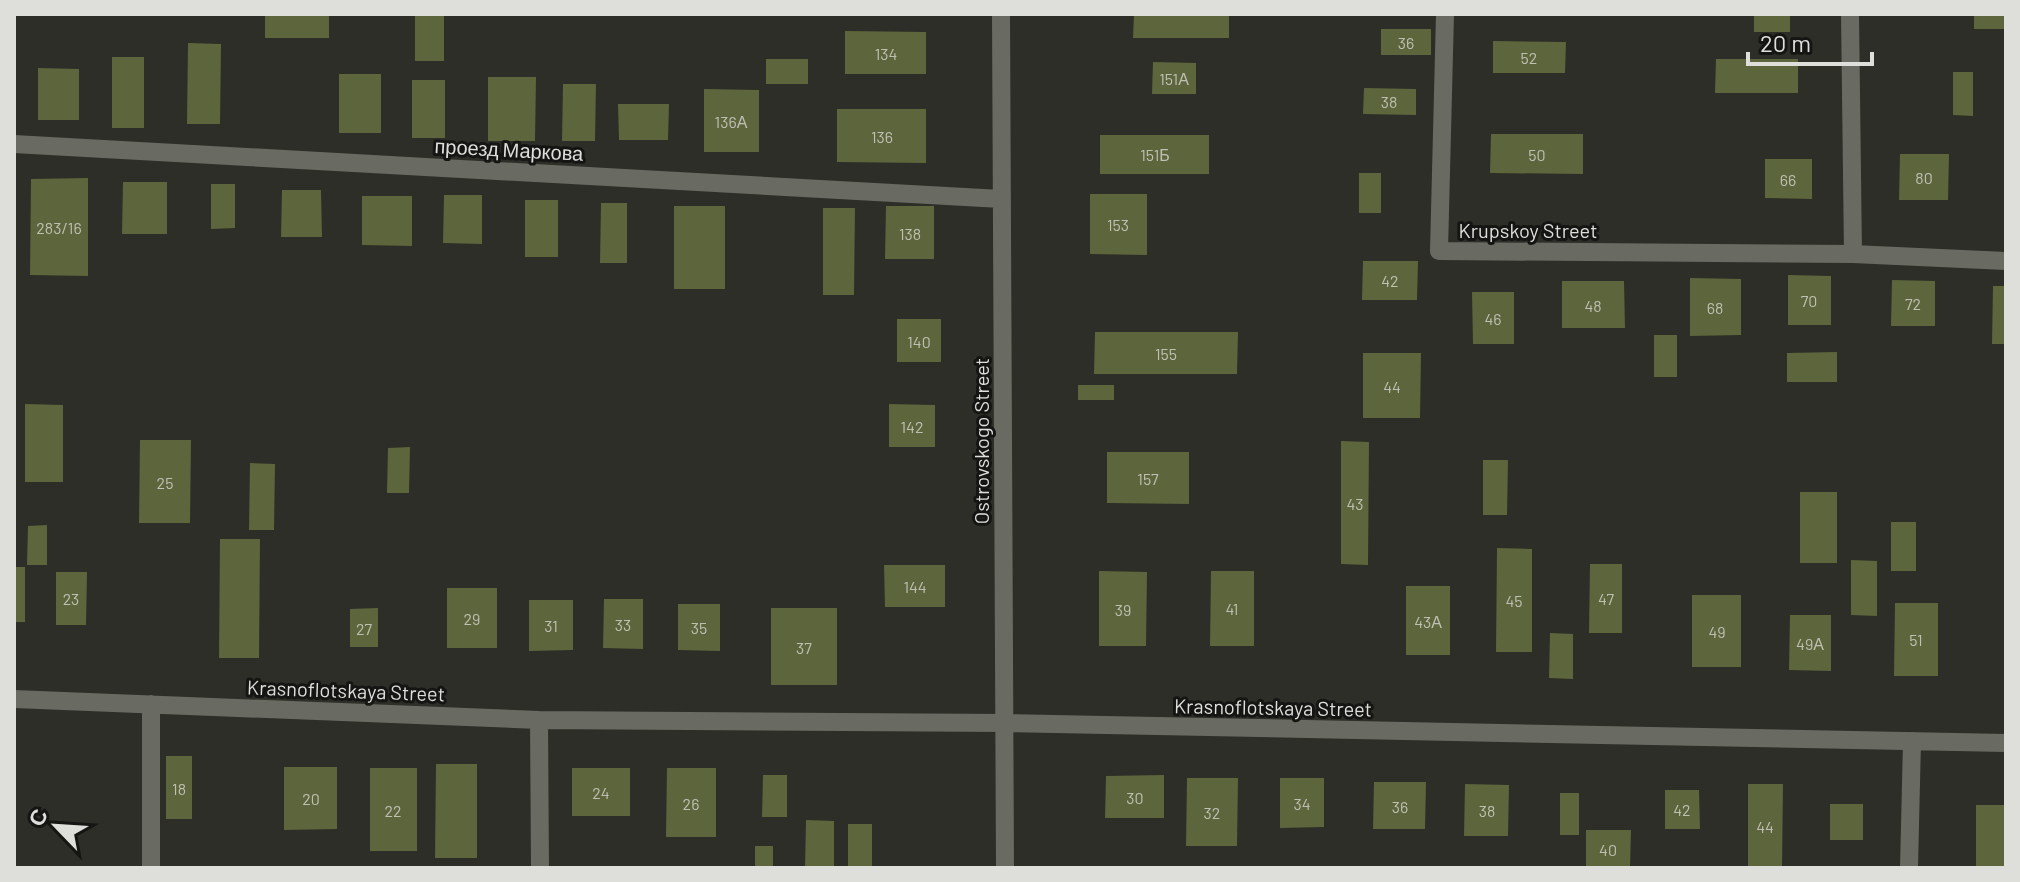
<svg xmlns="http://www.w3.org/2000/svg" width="2020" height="882" viewBox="0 0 2020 882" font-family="Barlow,sans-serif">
<rect width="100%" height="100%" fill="#2c2e27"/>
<!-- building -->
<path fill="#5d653c" d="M265,14H329V38H265Z
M415,14H444V61H415Z
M1134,14H1229V38H1133Z
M1754,14H1790V32H1754Z
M1974,14H2006V29H1974Z
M1381,29H1431V55H1381Z
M845,31L926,32V74H845Z
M1493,41L1566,42L1565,73H1493Z
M188,43L221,44L220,124H187Z
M112,57H144V128H112Z
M766,59H808V84H766Z
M1716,59H1798V93H1715Z
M1153,62L1196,63V94H1152Z
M38,68L79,69V120H38Z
M1953,72H1973V116L1953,115Z
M339,74H381V133H339Z
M488,77H536L535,141H488Z
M412,80H445V138H412Z
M563,84H596L595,141H562Z
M1364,88L1416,89V115L1363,114Z
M704,89L759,90V152H704Z
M618,104H669L668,140H619Z
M837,109H926V163L837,162Z
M1491,134H1583V174L1490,173Z
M1100,135H1209V174H1100Z
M1900,154H1949L1948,200H1899Z
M1765,159H1812V199L1765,198Z
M1359,173H1381V213H1359Z
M88,178V276L30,275L31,179Z
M123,182H167V234H122Z
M211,184H235V228L211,229Z
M282,190H321L322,237H281Z
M1090,194H1147V255L1090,254Z
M444,195H482V244L443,243Z
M362,196H412V246L362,245Z
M525,200H558V257H525Z
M601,203H627V263H600Z
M674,206H725V289H674Z
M886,206H934V259H885Z
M823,208H855L854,295H823Z
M1363,261H1418L1417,300H1362Z
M1788,275L1831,276V325H1788Z
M1690,278L1741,279V335L1690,336Z
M1892,280L1935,281V326H1891Z
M1562,281H1624L1625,328H1562Z
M1993,286H2006V344H1992Z
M1472,292H1514V344H1473Z
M897,319H941V362H897Z
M1095,332H1238L1237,374H1094Z
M1654,335H1677V377H1654Z
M1837,352V382H1787V353Z
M1363,353H1421L1420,418H1363Z
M1078,385H1114V400H1078Z
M25,404L63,405V482H25Z
M889,404L935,405V447H889Z
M140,440H191L190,523H139Z
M1341,441L1369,442L1368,565L1341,564Z
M410,447L409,493H387L388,448Z
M1107,452H1189V504L1107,503Z
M1483,460H1508L1507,515H1483Z
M250,463L275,464L274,530H249Z
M1800,492H1837V563H1800Z
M1891,522H1916V571H1891Z
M47,525V565H27L28,526Z
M220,539H260L259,658H219Z
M1497,548L1532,549V652H1496Z
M1851,560L1877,561V616L1851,615Z
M1590,564H1622V633H1589Z
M884,565H945V607H885Z
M14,567H25V622H14Z
M1099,571L1147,572L1146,646H1099Z
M1211,571H1254V646H1210Z
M56,572H87L86,625H56Z
M1406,586H1450V655H1406Z
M447,588H497V648H447Z
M1692,595H1741V667H1692Z
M604,599H643V649L603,648Z
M529,600H573V650L529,651Z
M1895,603H1938V676H1894Z
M678,604H720V651L678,650Z
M378,608V647H350V609Z
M771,608H837V685H771Z
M1790,615H1831V671L1789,670Z
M1550,633L1573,634V679L1549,678Z
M166,756H192V819H166Z
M436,764H477V858H435Z
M284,767H337V829L284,830Z
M370,768H417V851H370Z
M572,768H630V816H572Z
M667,768H716V837H666Z
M763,775H787V817H762Z
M1164,775V818H1105L1106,776Z
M1187,778H1238L1237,846H1186Z
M1280,778H1324V827L1280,828Z
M1374,782H1426L1425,829H1373Z
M1465,784L1509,785L1508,836H1464Z
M1748,784H1783L1782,868H1748Z
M1665,790H1699L1700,829H1665Z
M1560,793H1579V835H1560Z
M1830,804H1863V840H1830Z
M1976,805H2006V868H1976Z
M806,820L834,821V868H805Z
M848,824H872V868H848Z
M1586,830H1631L1630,868H1586Z
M755,846H773V868H755Z"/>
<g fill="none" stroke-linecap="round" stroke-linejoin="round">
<!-- service -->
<path stroke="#696b62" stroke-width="18" d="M1001,14L1005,868
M1445,14L1439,251L1853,254L2006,261
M1850,14L1853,254
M14,144L1001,199
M14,699L539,720L1004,723L2006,743
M151,704V868
M539,720L540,868
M1909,868L1912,741"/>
</g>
<g text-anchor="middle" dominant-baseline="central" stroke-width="6" stroke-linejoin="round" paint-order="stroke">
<!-- number labels -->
<g font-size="16" fill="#bec0b2">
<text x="1406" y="42">36</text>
<text x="886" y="53">134</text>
<text x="1529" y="57">52</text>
<text x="1174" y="78">151А</text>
<text x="1389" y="101">38</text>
<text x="731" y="121">136А</text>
<text x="882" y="136">136</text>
<text x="1155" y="154">151Б</text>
<text x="1537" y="154">50</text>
<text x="1924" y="177">80</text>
<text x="1788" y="179">66</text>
<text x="1118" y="224">153</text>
<text x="59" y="227">283/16</text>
<text x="910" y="233">138</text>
<text x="1390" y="280">42</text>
<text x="1809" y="300">70</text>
<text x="1913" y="303">72</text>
<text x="1593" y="305">48</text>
<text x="1715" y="307">68</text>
<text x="1493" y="318">46</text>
<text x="919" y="341">140</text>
<text x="1166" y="353">155</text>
<text x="1392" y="386">44</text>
<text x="912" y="426">142</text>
<text x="1148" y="478">157</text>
<text x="165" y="482">25</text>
<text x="1355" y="503">43</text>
<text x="915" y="586">144</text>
<text x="71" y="598">23</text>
<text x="1606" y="598">47</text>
<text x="1514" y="600">45</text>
<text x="1232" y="608">41</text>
<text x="1123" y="609">39</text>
<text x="472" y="618">29</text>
<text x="1428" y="621">43А</text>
<text x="623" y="624">33</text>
<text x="551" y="625">31</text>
<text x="699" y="627">35</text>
<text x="364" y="628">27</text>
<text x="1717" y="631">49</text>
<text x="1916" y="639">51</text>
<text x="1810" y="643">49А</text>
<text x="804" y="647">37</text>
<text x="179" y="788">18</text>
<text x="601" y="792">24</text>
<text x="1135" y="797">30</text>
<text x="311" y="798">20</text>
<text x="691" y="803">26</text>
<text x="1302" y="803">34</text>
<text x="1400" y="806">36</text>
<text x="1682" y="809">42</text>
<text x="393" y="810">22</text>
<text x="1487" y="810">38</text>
<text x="1212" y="812">32</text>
<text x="1765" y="826">44</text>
<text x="1608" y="849">40</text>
</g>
<!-- street labels -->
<g font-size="20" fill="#dedfda" stroke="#151613">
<text transform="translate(509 149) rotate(3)">проезд Маркова</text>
<text x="1528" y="230">Krupskoy Street</text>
<text transform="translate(981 441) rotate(-90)">Ostrovskogo Street</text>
<text transform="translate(346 690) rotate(2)">Krasnoflotskaya Street</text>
<text transform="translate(1273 707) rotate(1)">Krasnoflotskaya Street</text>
</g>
</g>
<!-- border -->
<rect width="2020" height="882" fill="none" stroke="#dedfda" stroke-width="32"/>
<!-- north arrow -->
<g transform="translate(56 826) rotate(295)" stroke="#151613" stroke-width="6" paint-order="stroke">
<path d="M0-6L14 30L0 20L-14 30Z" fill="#dedfda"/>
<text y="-12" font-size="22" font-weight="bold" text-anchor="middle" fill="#dedfda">С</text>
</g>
<!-- scale -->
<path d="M1748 52v12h124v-12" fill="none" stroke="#dedfda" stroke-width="4"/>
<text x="1760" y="52" font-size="24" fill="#dedfda" stroke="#151613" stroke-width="6" paint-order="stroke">20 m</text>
</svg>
